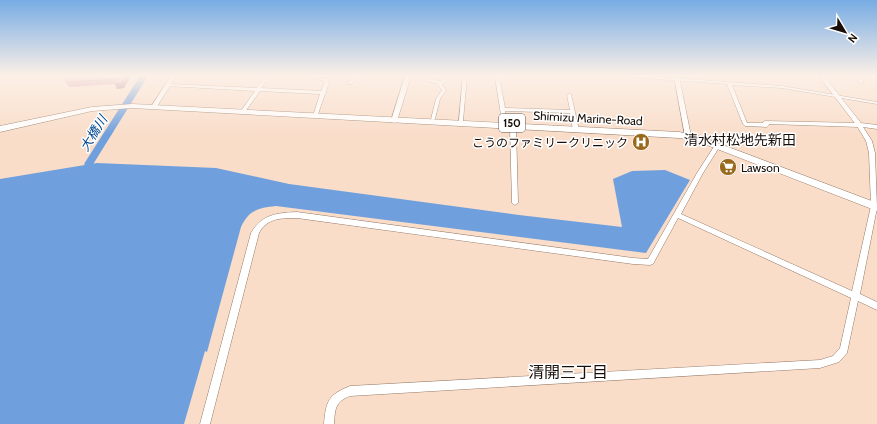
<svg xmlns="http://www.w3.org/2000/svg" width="877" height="424" viewBox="0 0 877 424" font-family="Cabin,'Noto Sans JP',sans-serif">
<rect width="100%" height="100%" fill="#f9ddc9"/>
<!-- water -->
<path fill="#6f9fdd" d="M97,163L216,168L289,184L519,215L622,227L613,179L632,171L665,170L690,180L646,253L276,206C258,208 249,210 241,227L207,352L205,351L184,424H0V179Z"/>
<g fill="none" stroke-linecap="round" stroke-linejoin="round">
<!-- river -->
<path fill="#6f9fdd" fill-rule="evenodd" d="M140,76H148L92,166H86L84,164Z"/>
<defs>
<path id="minor" d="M266,76H270L261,88L321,91L325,82L324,81L307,76H314L328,79L329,82L326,92V93L325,94L317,117H313V116L320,94L260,91L245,112H243L241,111L255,91L168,86L166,85L168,84L257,88Z
M355,76H359L352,84H348V82Z
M428,76H432L431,79L441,81L446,76H450L442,85L446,90L440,99L435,119L433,120L431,119L436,99L442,90L438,85L439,84L426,81V80Z
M463,76H467L463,121L461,122L459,121Z
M495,76H499L505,108L570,110L567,95L569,94H571L579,130L576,132L573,130L570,113L505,111L507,123V124H503L500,109Z
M627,76H646L782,86L877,102V104L782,88L732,85L747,123H763V122L765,121L859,123L861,125L859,127L769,124V125L767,127L745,126L743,124L727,84L629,77Z
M854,76H858L864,82L862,83H860Z
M513,125L516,127L518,203L515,205L512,203L510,127Z"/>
<path id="tertiary" d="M171,76H176L156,108H152L151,107Z
M405,76H411L397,121L394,123L392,122L391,121Z
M674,76H679L691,136L688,138L685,136Z
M819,76H824L861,123L877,125V129L863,127L872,141L875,153L877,208L860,294L877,302V310L858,301L847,353L839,362L820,368L350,396C335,402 335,409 334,424H324C326,401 328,395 350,386L820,360L833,356L840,348L851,298L678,218L653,264L650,265L633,264L297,218C281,218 267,218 259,233L210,424H200L251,233C262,214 277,213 297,212L633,258L648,259L697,173L715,145L717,144L720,146L703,173L681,214L852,291L871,206L869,153L866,141L857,126Z"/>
<path id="trunk" d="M132,104L679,132L699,136L877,203V211L694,140L679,138L132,108L92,111L0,132V126L92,107Z"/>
</defs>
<!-- minor casing -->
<use href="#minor" stroke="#937967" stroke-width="1"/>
<!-- tertiary casing -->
<use href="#tertiary" stroke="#937967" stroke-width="1"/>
<!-- trunk casing -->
<use href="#trunk" stroke="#937967" stroke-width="1"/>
<!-- minor -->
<use href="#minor" fill="#fff" fill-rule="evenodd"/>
<!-- tertiary -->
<use href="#tertiary" fill="#fff" fill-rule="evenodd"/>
<!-- trunk -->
<use href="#trunk" fill="#fff" fill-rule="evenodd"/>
</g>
<!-- wall -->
<path fill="#d088a3" d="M65,76H131L124,88L117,89L115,84L69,87L66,82Z"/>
<!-- shaded-wall -->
<path fill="#a96f84" d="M126,76H131L124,88L117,89L115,84Z"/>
<!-- building -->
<path fill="#f29ebd" stroke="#a96f84" d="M65,76H126L121,83L115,84L118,79L66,82Z"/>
<!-- sky -->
<linearGradient id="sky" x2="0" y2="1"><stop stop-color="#77ace4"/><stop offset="0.56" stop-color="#fcf0e7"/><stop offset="1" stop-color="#fcf0e7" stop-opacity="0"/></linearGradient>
<rect width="877" height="135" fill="url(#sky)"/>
<!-- icons -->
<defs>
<symbol id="hospital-disc" viewBox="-11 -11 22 22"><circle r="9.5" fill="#9a691c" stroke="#fff"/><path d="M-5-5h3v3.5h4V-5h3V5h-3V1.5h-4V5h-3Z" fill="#fff"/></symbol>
<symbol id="supermarket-disc" viewBox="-11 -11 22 22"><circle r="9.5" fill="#9a691c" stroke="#fff"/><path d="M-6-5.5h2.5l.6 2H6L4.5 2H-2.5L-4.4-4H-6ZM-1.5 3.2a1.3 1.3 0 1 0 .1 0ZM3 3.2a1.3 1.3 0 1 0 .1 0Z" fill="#fff"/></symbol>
</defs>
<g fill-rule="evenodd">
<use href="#hospital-disc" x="631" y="132" width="20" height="20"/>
<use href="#supermarket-disc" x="718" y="157" width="20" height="20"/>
</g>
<g text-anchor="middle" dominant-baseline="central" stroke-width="3" stroke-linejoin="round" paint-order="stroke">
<!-- shield labels -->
<rect fill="#fff" stroke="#5d5652" stroke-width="1" x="499" y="114" width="26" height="18" rx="3"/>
<g font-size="11" font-weight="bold" fill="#180e08">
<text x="512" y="123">150</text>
</g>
<!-- street labels -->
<g font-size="12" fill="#180e08" stroke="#fff">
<text transform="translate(588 118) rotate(3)">Shimizu Marine-Road</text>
</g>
<!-- poi labels -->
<g font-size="12" fill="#180e08" stroke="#fff" text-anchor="end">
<text x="628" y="142">こうのファミリークリニック</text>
<text x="741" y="167" text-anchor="start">Lawson</text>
</g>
<!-- water labels -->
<g font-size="13" font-style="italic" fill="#004891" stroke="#fff">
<text transform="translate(93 133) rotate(-58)">大橋川</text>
</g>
<!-- quarter labels -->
<g font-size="14" fill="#180e08" stroke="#fff">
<text x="740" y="140">清水村松地先新田</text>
</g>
<!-- near-neighbourhood labels -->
<g font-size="16" fill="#180e08" stroke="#fff">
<text x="568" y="372">清開三丁目</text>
</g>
</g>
<!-- north arrow -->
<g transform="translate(845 32) rotate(128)" stroke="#ffffff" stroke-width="3" paint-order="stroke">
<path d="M0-3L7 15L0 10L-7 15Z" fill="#180e08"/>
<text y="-6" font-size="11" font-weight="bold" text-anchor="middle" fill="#180e08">N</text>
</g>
</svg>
